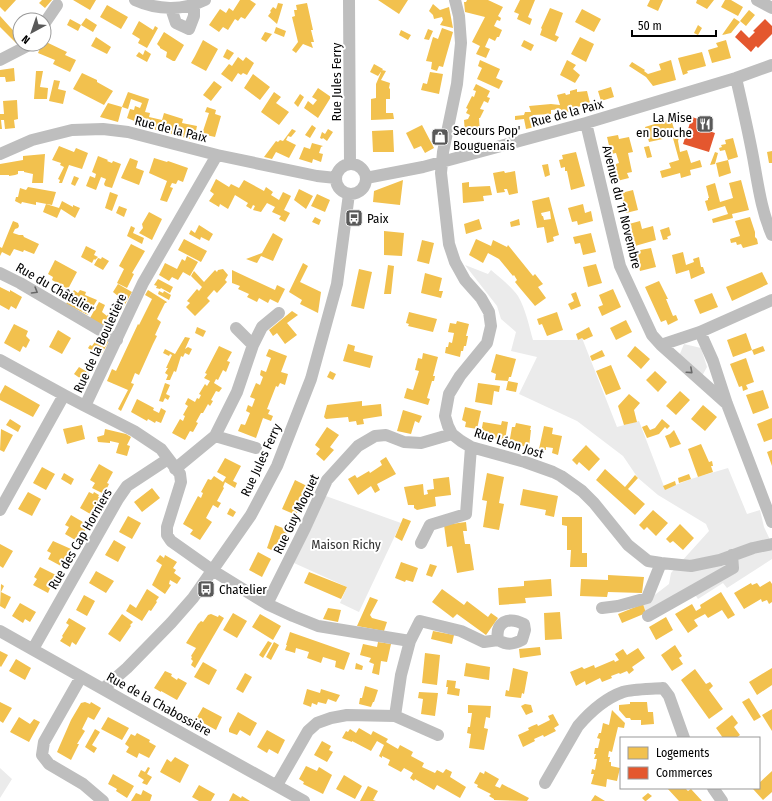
<svg xmlns="http://www.w3.org/2000/svg" width="772" height="801" viewBox="0 0 772 801" font-family="'Fira Sans Condensed',sans-serif">
<rect width="100%" height="100%" fill="#fff"/>
<!-- green -->
<path fill="#ebebeb" d="M465,265L488,274L491,270C500,278 511,286 518,296C526,310 529,326 533,340H578L582,338L617,427L639,421L665,489L691,479L728,468L747,514L760,510L764,527L772,544V559L727,588L723,583L698,599L690,587L646,613L643,604L669,584L671,573L709,531L706,524L658,495L638,478L623,456L577,421L519,394L537,357L511,351L516,332L501,319L497,306Z
M684,344L701,348L707,367L702,376L679,356Z
M323,495L401,523L359,612L340,603L347,587L294,563Z
M0,768L12,779L0,798Z"/>
<!-- homes -->
<path fill="#f2c14e" fill-rule="evenodd" d="M0,0H16L5,12L0,7Z
M42,0H52L45,8L39,3Z
M73,0H96L90,10Z
M240,0H250L256,4L245,19L241,17L238,21L235,19L228,30L223,27L219,32L209,25L220,9L226,13L229,8L233,11Z
M378,0H408L399,14Z
M467,0H488L503,7L498,16L501,18L500,21L497,20L494,26L502,30L499,37H497L495,41L489,38L485,47L490,49L486,58L476,54L480,46L472,42L485,17L465,12L464,2H466Z
M520,0H535L528,17L532,19L530,25L517,19L519,14L514,12Z
M650,0H663L658,11L647,6Z
M697,0H714L707,9L696,3Z
M725,0H731L743,7L738,16L721,7Z
M278,3L283,4L277,24L268,16L271,12L270,11L273,7L276,9Z
M307,3L313,30H311L314,42H311L313,48L303,44L296,53L292,50L298,42L292,17L295,16L294,10H297L296,5Z
M433,4L440,10L449,7L453,28L440,25L443,20L442,17L434,19L433,15L429,11Z
M107,5L128,17L121,29L100,17Z
M550,8L563,13L555,35L559,37L556,42L540,35L542,29L541,28Z
M582,9L601,19L594,32L575,22Z
M749,10L755,15L746,26L740,21Z
M0,16L20,38V40L16,43L0,27Z
M86,18L97,25L93,32L81,25Z
M734,18L740,22L731,33L722,35Z
M70,19L81,25L78,31L67,25Z
M139,21L153,30L155,26L158,28L147,48L138,43L140,39L132,34Z
M698,25L702,28L698,35L694,33Z
M276,27L286,31L284,37L274,33Z
M442,28L453,32L443,67L439,66L437,71L431,69L432,62L426,61L433,37L438,39Z
M428,29L433,31L429,40L424,39Z
M401,30L411,35L408,40L399,35Z
M164,32L184,45L175,61H173L166,57L167,52L160,48V47L157,44Z
M265,32L272,34L266,42L261,39Z
M96,37L111,47L107,54L91,46Z
M580,37L594,44L586,62L571,54Z
M203,40L218,49L206,71L191,63L195,56Z
M524,40L534,45L531,51L521,46Z
M726,40L731,58L712,63L708,50L718,47L716,43Z
M44,41L67,52L65,55L76,60L70,72L53,64L55,60L38,53L42,44H44Z
M227,49L234,53L229,60L223,57Z
M145,50L151,54L147,62L136,56L139,52L143,55Z
M702,52L706,66L687,71L688,73L683,75L678,58Z
M238,57L243,61L246,57L254,63L247,75L243,73L241,75L238,73L232,82L221,74L229,64L232,66Z
M480,60L500,69L496,78L503,81L499,89L477,79L482,68L478,66Z
M567,60L576,65L573,69L580,75L575,83L560,75Z
M671,60L676,80L653,86L646,77L629,66L632,62L645,70L644,71L648,74L661,70L659,64Z
M374,64L383,69L378,76L370,72Z
M14,68L15,81L6,82L5,77H0V70Z
M382,70L386,71L381,80L390,83L389,88L390,89V99H386V113H393L394,119L371,120V99L376,98V84Z
M36,71H43L40,87L48,88L47,99H34Z
M430,72L443,74L439,94L421,90L423,83L427,84Z
M82,73L97,80V82L113,91L104,105L73,89Z
M253,74L270,87L260,100L244,88Z
M54,80L60,81L58,89L66,91L63,104L49,101Z
M214,81L222,87L211,101L203,95Z
M476,84L490,91L487,97L490,98L488,103L484,101L480,109L484,110L480,118H479L480,133L465,134L464,120L468,119L470,115L466,113L468,109L466,108L472,96L474,97L476,91L473,90Z
M611,87L614,97L601,101L598,91Z
M318,88L331,97L318,118L304,108L308,101L313,105L317,100L312,97Z
M577,89V92L587,91L590,103L569,110V112L562,114L561,109L551,110V114L533,115L535,127L526,129L524,119L515,120V116L524,115L525,112H531L529,106L551,104L560,105L557,95L565,93L566,95L570,94V91Z
M128,92L149,99L145,112L150,113L149,117L162,120L164,113L183,119L182,123L197,126L194,140L141,126L142,124L127,118L130,109L134,110L135,106L140,108L142,103L131,99L128,109L122,107L118,122L100,117L108,103L122,107Z
M274,92L281,97L276,103L289,112L279,125L261,112Z
M300,94L304,97L298,107L294,103Z
M17,100L18,119L14,120L15,128L5,129L4,120H1L2,129H0V114H4L3,101Z
M207,107L216,110L215,114L221,116L215,137L202,134L209,113L205,112Z
M671,119L674,129L681,130L678,141L680,152L687,150L691,163L700,160L702,167L690,170L691,175L681,178L680,173L662,178L660,171L671,168L669,163L679,160L671,131L661,133L663,139L649,142L645,127Z
M312,125L316,128L310,138L305,135Z
M422,125L434,148L425,153L421,146L414,149L406,133Z
M292,129L296,131L291,137L288,136L286,140L296,145L289,158L276,152L272,159L264,157L276,141L278,142L280,140L283,141Z
M328,129L333,132L327,141L323,138L322,139L320,138L322,132L325,134Z
M393,130L394,152H373L372,131Z
M618,135L619,139L629,137L633,152L628,153L632,172L627,173L629,178L617,181L613,165L619,163L616,153L611,154L607,137Z
M733,138L738,157L728,160L725,150L720,151L719,148L722,147L721,145L726,144L725,140Z
M312,143L323,146L321,147L319,153L323,154L321,162L313,159L312,163L299,159L304,147L310,149Z
M59,146L74,152L76,148L88,153L82,169L69,165L62,183H59L60,180L58,179L64,167L60,165L61,163L52,160Z
M649,146L652,157L647,158L644,147Z
M772,151V163H769L767,152Z
M576,152L585,186L571,190L567,171H565V167L561,168L559,160L563,159L562,155Z
M715,152L718,153L715,164L710,165Z
M45,154L43,183H32L33,174L24,172V171H18V174L15,175L9,176V174V175H0V164L23,160V156Z
M98,156L108,160L107,161L112,163L113,161L121,164L112,188L105,186L104,184L106,179L101,177L96,190L86,186L90,176L95,178L96,174L92,172Z
M130,158L138,161L136,168L144,171L139,185L121,178Z
M154,158L167,162L168,161L188,168L183,182L178,180L176,184L172,183L170,187L173,188L167,202L160,200L167,181L149,173Z
M728,160L731,173L719,177L716,163Z
M548,164L550,175L545,177L542,165Z
M504,171L505,173L515,171L518,193L509,195L507,189H504L505,192L497,193L493,173Z
M74,176L79,178L75,186L71,184Z
M216,179L229,187L231,184L239,188L244,180L264,191L266,187L273,192L271,195L279,200L283,192L291,196L284,210L290,213L285,222L279,219L281,216L272,212L275,207L267,203L261,212L253,210L255,206L253,205L251,209L246,206L248,203L235,195L228,209L220,204L219,207L209,201L214,194L210,191Z
M403,180L400,205L373,202L374,191Z
M741,180L749,210L732,214L733,218L713,223L712,219L728,214L725,206L708,211L705,201L708,200V198H709L706,186L715,183L720,202L733,198L729,183Z
M469,182V187L490,186L492,195L483,196L484,201L463,203L462,183Z
M28,187L56,192L52,205L36,202V205L22,202L21,204L15,201L16,197H18L20,188L26,190Z
M299,189L313,196L306,209L294,200Z
M633,190L638,210L626,213L621,193Z
M110,192L118,195L112,211L105,208Z
M317,194L330,200L325,212L311,206Z
M549,197L559,235L553,237L554,241L547,243L544,227L537,228L532,201ZM550,211L551,219L544,220L543,216H542L541,213Z
M62,201L73,207V205L80,208L75,218L61,209L57,218L43,212L46,204L59,208Z
M583,204L585,213L591,211L593,221L578,225L577,221L572,222L568,208Z
M119,206L127,209L124,217L116,213Z
M149,212L162,219L152,240L139,233L143,228L142,224Z
M315,217L321,220L319,225L312,222Z
M750,217L755,232V237L757,239L758,244L743,248L741,244L737,245L736,242L731,243L730,239L740,236L735,221Z
M479,219L482,229L466,234L464,224Z
M519,219L520,225L511,227L510,222Z
M13,221L18,223L19,226L18,228L15,229L13,233L19,235H23L24,237L39,244L34,254L24,250L23,252L14,249L10,256L2,252L0,256V247L2,248Z
M640,221L642,229L653,226L656,240L635,246L629,224Z
M199,225L213,234L209,241L201,237L200,240L189,234L191,230L195,233Z
M131,226L135,228L133,233L144,238L142,244L127,236Z
M669,227L671,235L667,237L668,239L663,240L660,230Z
M384,231L404,233L402,256L384,255Z
M273,233L283,239L273,261L261,256L257,263L246,259L262,253Z
M591,233L596,252L583,255L580,243L575,244L573,237Z
M184,239L207,251L201,262L178,250Z
M476,239L491,246L493,240L507,247L508,245L533,276L535,274L543,284L538,287L546,298L535,306L519,287L515,282L517,280L514,275L513,276L499,259L488,253L483,263L469,255Z
M422,240L434,243L429,264L417,261Z
M131,244L145,251L132,273L134,274L127,288L117,283L124,269L119,266Z
M86,246L96,251L94,255L98,257L95,260L94,259L92,263L81,257Z
M651,248L656,267L640,271L635,251Z
M683,252L686,265L694,262L693,259L699,257L701,267H703L705,273L691,279L689,270L676,274L672,255Z
M187,256L198,262L190,276L183,272L178,280L172,277L169,281L159,275L165,263L177,269L182,259L185,261Z
M102,257L109,261L103,270L94,265L98,258L101,259Z
M55,260L77,272L68,289L52,280L53,277L48,274Z
M303,263L308,266L300,282L321,292L318,313L300,304L302,300L289,292Z
M596,264L602,283L588,287L583,267Z
M388,265L394,266L391,294H384Z
M223,269L228,275L225,280L227,282L217,293L214,290L207,298L210,301L195,316L186,307L190,303L187,301L197,289L199,291L202,287L191,276L194,271L204,282L215,270L217,272L218,270Z
M359,269L372,272L364,309L351,306Z
M232,270L275,290L277,285L285,289L278,303L270,299L268,303L259,298L257,302L247,297L249,294L238,289L240,286L232,283Z
M762,272L768,284L732,301L726,287Z
M425,273L442,278L439,291H443L441,298L421,293Z
M158,279L173,287L170,293L161,288L160,289L156,288L157,286L154,285Z
M659,281L668,299H666L673,316L676,315L678,320L668,325L666,320L661,322L645,287Z
M118,284L132,292L110,331L90,318L99,302L105,305L102,312L107,316L118,296L113,292Z
M0,287L10,292V290L22,297L16,309L11,306L9,310L0,305Z
M613,289L621,307L602,316L598,307L603,305L599,295Z
M74,290L78,293L80,290L86,292L85,295L97,300L88,315L66,304Z
M148,290L167,302L166,303H165L157,319L161,322L155,335L157,336L153,344L139,375L135,373L131,383L134,384L121,411L118,409L128,390L107,381L112,369L116,371L138,324L139,325L152,299L145,295Z
M159,291L163,293L164,291L171,295L169,300L158,294Z
M576,292L581,306L571,310L568,304L574,301L571,294Z
M712,293L718,307L700,314L694,300Z
M292,311L298,315L287,323L297,335L285,344L277,333L273,336L269,330Z
M409,312L437,319L433,332L408,326L409,324L406,323Z
M557,312L563,330L547,336L542,324L539,325L537,319Z
M626,320L632,332L616,340L610,328Z
M457,321L469,324L466,336H468L466,346H464L463,351H461L460,357L445,353L446,347H448L449,342L452,343L454,333L448,332L450,323L456,324Z
M14,324L28,331L26,336L30,340L26,348L23,346L20,352L4,343Z
M197,327L206,331L203,337L195,333Z
M589,327L593,336L584,340L582,338L578,340L576,334Z
M58,330L71,338L62,354L49,347Z
M101,333L110,339L100,357L88,348L90,345L92,346Z
M746,333L752,350L733,357L727,340Z
M185,337L190,338L185,349L188,347L192,349L189,355L185,353L183,357L181,356L176,372L174,371L170,380H166L168,375L165,373L168,368H166L172,355L170,354L169,356L163,353L165,349L175,354Z
M348,344L355,346L354,351L373,356L370,368L343,361Z
M219,346L232,352L227,361L230,362L226,372L223,370L218,380L216,379L214,383L222,388L219,392L216,391L211,400L213,401L210,406L208,404L203,413H201L196,422L198,423L193,432L190,431L185,440L172,433L180,419L183,421L185,416L183,415L188,406L185,404L188,398L195,402L197,398L199,399L201,395L199,394L205,384L207,386L210,381L204,378L207,374L205,373Z
M635,346L650,359L641,369L627,356Z
M763,346L765,351L754,355L752,350Z
M269,349L287,356L281,372L288,374L285,385L280,383L278,387L276,386L267,409L270,410L268,414L273,416L271,421L263,418L256,438L238,431L241,424L245,425L250,413L246,411L248,405L252,407L255,399L250,397L256,383L260,385L263,377L260,375L261,370L266,372L271,358L266,356Z
M602,350L605,356L592,361L590,356Z
M423,353L438,357L433,376H435L434,381H432L427,398L430,399L428,405L404,398L407,388L413,390L419,371L415,370L418,358L422,359Z
M496,354L516,359L511,377H509L508,381L518,383L516,392L506,390L508,381L495,380L496,374L491,372Z
M746,358L754,382L746,385L748,389L743,391L742,386L739,387L730,364Z
M611,365L621,389L606,395L596,371Z
M79,367L89,373L84,381L74,374Z
M330,371L336,374L333,380L327,377Z
M655,371L667,382L658,392L646,380Z
M165,383L170,385L166,394L170,396L168,400L165,398L163,402L159,401Z
M478,383L500,386L499,392L494,391L492,405L475,402Z
M5,385L40,405L33,417L0,400V394Z
M763,390L769,408L753,414L746,395Z
M680,391L690,400L676,415L666,406Z
M629,394L640,403L634,410L637,422L624,425L618,406Z
M137,399L154,408L153,410L159,413L161,408L166,411L161,423L156,421L155,423L148,419L147,421L131,412Z
M362,401V406L381,404L382,416L363,419L364,424L357,425L356,421L349,422L348,417L326,419L324,417L327,405Z
M703,405L717,417L705,431L691,419Z
M465,407L481,411L477,429L465,427L466,422L462,420Z
M403,410L422,416L419,423L415,421L411,434L397,431Z
M772,418V439L764,442L757,424Z
M10,419L21,426L18,432L6,425Z
M662,419L670,426L667,429L665,427L659,434L647,438L642,427L647,425L650,430L655,428Z
M502,421L508,422L505,440L488,437L489,434L481,433L483,422L501,425Z
M516,423L531,426L530,430H531L529,447L509,444L512,427H515Z
M82,425L85,439L67,444L63,429Z
M544,426L553,428L552,434L562,436L558,455L552,453L553,448L546,447V450L539,449Z
M327,427L339,435L330,447L334,450L324,461L316,454L320,449L315,445Z
M1,429L13,435L4,452L0,450Z
M105,429L126,434L131,437L127,445L130,446L127,456L116,453L119,443L110,441V443L98,442L97,437L104,435Z
M674,430L681,444L670,448L665,436L670,434Z
M701,444L709,462L712,461L713,466H711L713,472L698,477L688,449Z
M586,445L600,459L589,471L579,462L577,465L572,460Z
M772,450V466L767,452Z
M386,457L396,474L377,484L380,490L375,493L371,486L358,495L348,479L355,475L357,478L369,471L370,473L382,465L380,461Z
M225,458L241,466L233,481L237,483L235,488L225,482L223,487L224,488L217,501L221,503L218,508L213,505L206,518L212,522L200,540L190,534L193,530L183,524L198,496L201,498L203,493L201,492L208,479L211,480L214,476L223,482L226,477L217,472Z
M99,464L113,472L107,483L109,484L106,490L105,489L102,493L92,488L95,483L90,480Z
M42,467L55,474L46,490L33,483Z
M605,469L625,487L635,475L638,478L628,489L645,504L635,515L596,480Z
M64,473L74,479L71,485L61,479Z
M487,473L504,477L499,503L504,504L499,530L483,527L487,501L482,500Z
M689,474L691,479L679,483L678,478Z
M449,477L451,495L435,497L436,506L417,510L414,508V505H408L404,487L423,484L424,495L428,494L427,490L434,489L433,479Z
M295,480L309,487L296,515L282,509Z
M675,481L676,485L665,490L663,486Z
M152,488L160,498L142,512L134,502Z
M523,489L558,496L554,517L545,515L546,510L520,505Z
M28,492L41,499L32,516L18,509Z
M89,492L93,494L94,492L99,495L98,497L101,498L92,515L80,508Z
M230,508L236,512L233,517L227,514Z
M653,510L668,523L656,536L647,527L644,530L639,525Z
M71,515L88,525L81,538L79,537L77,541L65,534L69,527L65,525Z
M128,516L141,523L132,539L119,532Z
M562,517H582V553H587V567H570L571,550H567V526L562,525Z
M403,518L411,521L402,541L395,537Z
M466,522L467,531H463L465,544H470L474,570L457,573L452,546L447,547L444,525Z
M680,524L694,538L683,550L673,541L670,543L666,539Z
M275,525L288,530L280,554L267,548Z
M114,540L126,547L118,562L105,555Z
M53,541L71,549L61,566L48,559L51,553L47,551Z
M0,544L13,551L3,568L0,566Z
M258,552L271,559L262,577L249,570Z
M160,555L164,558L165,555L177,562L173,568L176,570L174,573L181,578L177,584L170,580L169,584L171,585L165,594L152,585L162,565L156,561Z
M401,562L418,568L413,582L406,580L405,582L395,578Z
M430,564L437,566L432,577L426,575Z
M40,567L56,575L48,593L33,585L37,579L34,577Z
M96,571L114,581L106,593L89,583Z
M309,572L347,587L341,599L304,583Z
M608,575L644,577L642,593L608,592L607,597L580,596L581,579L608,580Z
M551,579L552,596L525,598L526,603L499,605L498,588L524,586V581Z
M770,581L772,584V602L769,604L767,600L762,602L761,599L744,609L734,593L751,583L752,585L757,583L760,587Z
M1,584L4,586L1,592L11,597L5,609L0,606Z
M147,589L159,597L156,601L157,602L151,611L149,610L142,621L126,611L130,604L136,608Z
M442,589L464,605L467,601L488,617L491,613L498,618L486,635L457,614L453,618L432,602Z
M721,592L735,615L728,619L722,610L708,618L705,614L694,620L698,626L688,633L675,614L692,604L696,611L701,608L700,605Z
M84,595L95,601L87,616L76,610Z
M370,597L378,600L370,615L372,618L387,622L384,631L357,626Z
M20,603L36,612L30,622L25,619L23,623L12,616Z
M643,604L646,613L622,623L618,614Z
M328,608L341,610L338,622L323,619Z
M560,612L562,639L545,640L544,613Z
M233,613L247,621L237,638L223,630Z
M122,614L133,622L130,625L131,626L120,642L108,634Z
M211,614L218,617L219,615L224,618L195,668L191,665L193,661L191,659L192,657L191,656L196,648L186,643L198,624L201,621L203,622L208,615Z
M260,614L281,626L273,640L252,627Z
M666,617L673,630L656,640L649,627Z
M69,618L86,628L76,645L72,642L70,647L60,641L63,637L62,636L69,625L66,623Z
M433,631L454,635L452,644L431,639Z
M290,632L350,653L344,670L335,667L336,661L323,657L321,663L307,658L309,652L296,648L295,653L285,650L287,645H286Z
M268,641L272,643L263,658L259,655Z
M274,642L279,645L271,660L266,657Z
M378,642L391,644L387,662L381,661L379,675L372,673L374,664L369,662L371,658L360,655L363,644L377,647Z
M675,645L682,656L679,658L683,664L672,671L661,655Z
M540,647L541,655L520,658L519,649Z
M638,648L645,658L632,667L634,670L629,674L627,671L620,674L619,673L611,676L612,678L602,682L600,678L586,685L585,681L576,686L570,672L582,667L584,669L594,665L595,668L614,660L615,662L619,660L615,654L623,649L627,655Z
M0,651L8,655L1,667L0,666Z
M425,653L440,655L437,685L422,683Z
M16,659L31,668L25,680L9,671Z
M203,662L217,670L209,685L194,677Z
M356,663L363,666L362,670L355,669Z
M466,663L490,667L489,680L464,676Z
M513,668L528,672L524,694L522,693L521,698L505,696L506,690L509,691Z
M772,668V685L757,695L749,682Z
M695,669L706,684L710,682L713,686L709,690L723,709L709,719L681,680Z
M165,671L172,674L171,676L177,680L178,678L187,683L177,700L161,691V692L154,688Z
M245,673L252,677L243,693L236,689Z
M447,680L456,681L455,688L460,689L459,696L447,694L448,687H446Z
M365,686L378,690L374,702H373L371,707L359,704L360,698H362Z
M307,689L320,693L321,689L340,695L336,702L328,699L326,704L318,702L317,705L312,703L311,707L303,704Z
M419,692L438,693L435,716L421,714L423,699L418,698Z
M749,698L761,717L754,721L742,702Z
M0,702L12,708L3,723L0,721Z
M85,702L90,704L91,702L101,708L94,720L88,717L82,729L85,731L77,744H79L71,760L57,752L71,720L81,703Z
M630,702H647L648,712H653L654,724L641,725V720H631L630,718H626L619,710V705L630,704Z
M525,704L531,705L533,712L526,715L521,706Z
M468,705L491,706L490,718L486,717L484,728L488,729L484,750L469,748L471,734L467,733L468,727H470L472,713H468Z
M203,707L222,717L216,730L196,719Z
M772,709V731L762,715Z
M612,710L625,723L624,728L618,727L612,752L609,751L608,757H610L609,762H611V766L620,768L617,781L607,779L606,787L591,784L594,774H591L592,769L595,770L597,759H594L596,754H594L595,748H598L600,739L597,738L599,733H601L603,723L609,725Z
M238,712L257,723L250,736L240,730L237,735L229,732V729Z
M553,714L559,725L554,728L556,731L544,737L543,735L534,739L535,741L523,747L518,735L529,730L528,728L532,726L537,724L538,726L550,720L548,716Z
M732,715L738,723L734,727L740,735L736,738H723L716,728Z
M19,717L30,724L34,719L40,722L29,742L10,732Z
M108,717L129,728L122,740L101,729Z
M359,728L371,735L373,731L388,739L386,742L398,749L400,745L413,752L411,756L424,763L422,767L435,773L437,770L443,773L446,769L452,772L450,777L466,787L460,798L437,785L434,790L415,779L414,781L410,778L413,773L404,768L401,772L388,765L390,760L382,756V758L379,756L384,745L377,741L371,751L352,741V742L342,738L346,731L348,732L350,729L356,733Z
M95,729L100,732L92,745L97,748L94,753L85,747Z
M267,730L285,740L278,754L269,749L267,753L257,747Z
M137,733L150,740L149,742L156,746L149,758L139,753L137,758L126,752L129,747L125,744L131,734L135,736Z
M322,741L331,746L329,750L333,752L327,762L314,755Z
M175,757L189,765L180,783L160,772L167,759L171,762Z
M306,766L317,771L319,767L332,775L323,794L303,784L304,782L299,779Z
M148,767L150,768L147,774L152,777L147,785L142,783L144,780L138,776L141,770L145,772Z
M485,771L499,779L495,786L500,788L502,784L529,798L527,801L494,800V799L489,796L491,794L477,787L478,785L474,783L480,772L484,774Z
M772,771V792L763,800L753,789L759,788V783Z
M113,774L134,786L127,798L116,791L117,789L108,784Z
M344,775L362,786L355,799L336,789Z
M199,785L215,794L211,801H199L192,797Z
M368,786L378,791L373,800L376,801H360Z
M667,788H685L688,791L691,789L702,801H679Z
M143,790L152,795L150,801H131L136,793L141,795Z
M233,793L241,798L242,796L250,801H229Z
M648,793L652,796L646,801H645L642,798Z
M595,795L605,801H591Z"/>
<!-- shops -->
<path fill="#e4572e" d="M765,19L772,26V34L758,48L756,46L751,52L735,37L741,30L749,38L755,32L753,31Z
M692,117L704,121L707,127L706,130L715,133L709,152L683,144Z"/>
<g fill="none" stroke-linecap="round" stroke-linejoin="round">
<!-- minor -->
<path stroke="#bebebe" stroke-width="12" d="M135,0C157,10 183,11 205,0
M349,0L350,164
M455,0L459,16L461,43L457,84L443,152L441,173L449,244L455,262L465,280L481,298L489,312L491,326L487,343L460,376L449,394L445,416L448,426L452,434L461,441L471,447L525,462L553,472L561,476L582,491L594,503L628,545L648,561L661,563L691,566L720,560L753,548L772,544
M757,0L772,8
M171,8L176,23L189,29L194,16V4
M44,24L57,5
M0,60L31,44
M736,78C742,104 748,130 753,157C758,184 761,210 772,235
M586,123L620,266L652,335L661,345L727,404
M0,154L32,140L72,130L103,129L128,132L217,155L317,176L336,178
M336 179a15 15 0 1 1 30 0a15 15 0 1 1-30 0Z
M366,178L423,167L586,123L736,78L772,65
M0,273L20,283L117,340
M700,332L713,361L727,404L772,522
M253,345L262,327L279,313
M661,345L700,332L772,300
M0,360L64,395
M85,406L134,431L161,449L180,474L181,482L167,527V535L171,541L212,570L267,604L293,616L318,626L410,641
M215,436L256,448
M175,469L215,436L237,392L253,345L236,328
M0,510L64,395L85,406L143,283L217,155
M421,543L430,525L466,514L471,447
M267,604L305,528L327,480L358,446L375,436L386,435L404,442L421,443L452,434
M602,608L618,606L647,598L661,563
M648,616L733,568L732,555
M0,631L133,706L304,801
M33,649L118,499L127,486L168,459
M81,677L73,691L44,742L42,755L49,764L83,784L103,801
M103,689L127,668L171,623L193,598L251,515L277,466L311,379L337,284L349,194
M395,716L401,675L410,641L420,621L461,631L484,642L498,640C495,622 508,616 524,624L525,630L522,640C512,645 507,645 498,640
M545,783L578,726C590,712 606,698 623,692C632,689 652,689 663,688L669,696L684,738
M277,785L308,731L317,723L331,718L347,715L395,716L438,735
M713,788L722,801"/>
</g>
<!-- one-way arrows -->
<defs><path id="oneway-chevron" d="M-2-3.5L2.5 0L-2 3.5" fill="none" stroke-width="1.6" stroke-linecap="round" stroke-linejoin="round"/></defs>
<g stroke="#686868">
<use href="#oneway-chevron" transform="translate(35 291) rotate(31)"/>
<use href="#oneway-chevron" transform="translate(690 371) rotate(42)"/>
</g>
<!-- icons -->
<defs>
<symbol id="restaurant-square" viewBox="-11 -11 22 22"><rect x="-9" y="-9" width="18" height="18" rx="4" fill="#595959" stroke="#fff"/><path d="M-5-6h1v4h1v-4h1v4h1v-4h1v5L-1.5 .5V6h-2V.5L-5-1ZM5-6V6H3V1.5H1.5Q1.5-4 5-6Z" fill="#fff"/></symbol>
<symbol id="shop-square" viewBox="-11 -11 22 22"><rect x="-9" y="-9" width="18" height="18" rx="4" fill="#595959" stroke="#fff"/><path d="M-5-2.5h2.3a2.7 3.5 0 0 1 5.4 0H5L5.5 6h-11ZM-1.5-2.5h3a1.5 2.3 0 0 0-3 0Z" fill="#fff"/></symbol>
<symbol id="bus-square" viewBox="-11 -11 22 22"><rect x="-9" y="-9" width="18" height="18" rx="4" fill="#595959" stroke="#fff"/><path d="M-5-6H5V4H4V6H2V4H-2V6H-4V4H-5ZM-3.5-4V0h7V-4ZM-3.5 1.2v1.5H-2V1.2ZM2 1.2v1.5H3.5V1.2Z" fill="#fff"/></symbol>
</defs>
<g fill-rule="evenodd">
<use href="#restaurant-square" x="695" y="114" width="20" height="20"/>
<use href="#shop-square" x="430" y="127" width="20" height="20"/>
<use href="#bus-square" x="344" y="208" width="20" height="20"/>
<use href="#bus-square" x="196" y="579" width="20" height="20"/>
</g>
<g text-anchor="middle" dominant-baseline="central" stroke-width="4" stroke-linejoin="round" paint-order="stroke">
<!-- street labels -->
<g font-size="13" fill="#000" stroke="#fff">
<text transform="translate(336 82) rotate(-90)">Rue Jules Ferry</text>
<text transform="translate(567 113) rotate(-15)">Rue de la Paix</text>
<text transform="translate(171 129) rotate(14)">Rue de la Paix</text>
<text transform="translate(622 207) rotate(76)">Avenue du 11 Novembre</text>
<text transform="translate(55 288) rotate(30)">Rue du Châtelier</text>
<text transform="translate(100 343) rotate(-65)">Rue de la Bouletière</text>
<text transform="translate(509 443) rotate(18)">Rue Léon Jost</text>
<text transform="translate(261 460) rotate(-65)">Rue Jules Ferry</text>
<text transform="translate(296 514) rotate(-64)">Rue Guy Moquet</text>
<text transform="translate(80 539) rotate(-60)">Rue des Cap Horniers</text>
<text transform="translate(159 704) rotate(29)">Rue de la Chabossière</text>
</g>
<!-- poi labels -->
<g font-size="13" fill="#000" stroke="#fff" text-anchor="start">
<text x="692" y="117" text-anchor="end">La Mise<tspan x="692" dy="15">en Bouche</tspan></text>
<text x="453" y="130">Secours Pop'<tspan x="453" dy="15">Bouguenais</tspan></text>
<text x="367" y="218">Paix</text>
<text x="219" y="589">Chatelier</text>
</g>
<!-- park labels -->
<g font-size="13" fill="#313131" stroke="#fff">
<text x="346" y="544">Maison Richy</text>
</g>
</g>
<!-- legend -->
<rect x="620" y="737" width="140" height="52" fill="#ffffff" stroke="#999999"/>
<rect x="628" y="747" width="20" height="12" fill="#f2c14e" stroke="#999999"/>
<text x="656" y="757" font-size="12" fill="#000000">Logements</text>
<rect x="628" y="767" width="20" height="12" fill="#e4572e" stroke="#999999"/>
<text x="656" y="777" font-size="12" fill="#000000">Commerces</text>
<!-- north arrow -->
<g transform="translate(32 32) rotate(220)"><circle r="19" fill="#ffffff" stroke="#999999"/>
<path d="M0-3L7 15L0 10L-7 15Z" fill="#595959"/>
<text y="-6" font-size="11" font-weight="bold" text-anchor="middle" fill="#000000">N</text>
</g>
<!-- scale -->
<path d="M632 30v6h84v-6" fill="none" stroke="#000000" stroke-width="2"/>
<text x="638" y="30" font-size="12" fill="#000000" stroke="#ffffff" stroke-width="3" paint-order="stroke">50 m</text>
</svg>
